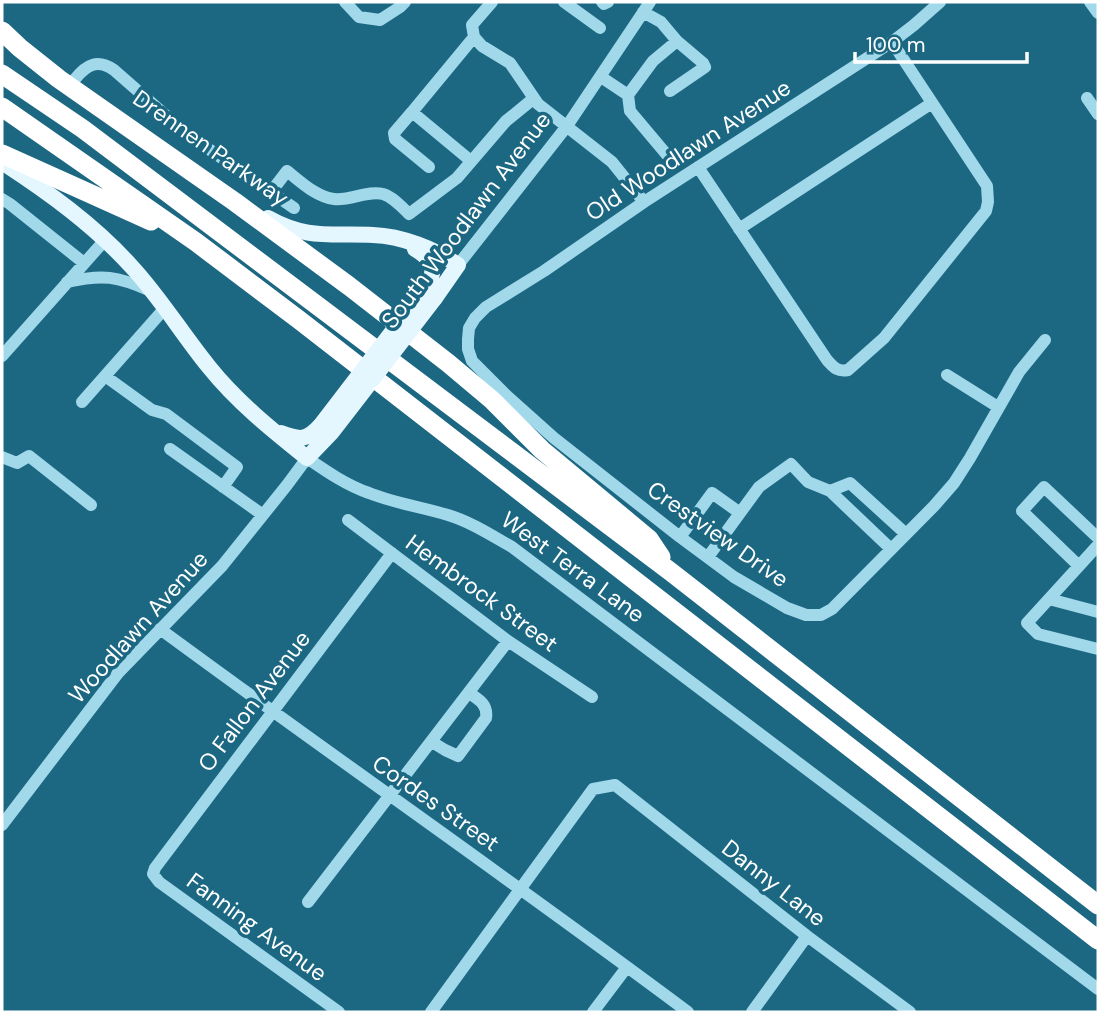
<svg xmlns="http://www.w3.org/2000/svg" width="1100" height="1014" viewBox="0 0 1100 1014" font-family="'DM Sans',sans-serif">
<rect width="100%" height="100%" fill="#1c6882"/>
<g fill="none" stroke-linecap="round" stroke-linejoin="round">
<!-- minor -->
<path stroke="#a1d8ea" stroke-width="12" d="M345,2L359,17L380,20L400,7L405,2
M492,2L472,25L474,37L482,46L510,63L538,104L612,162L644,202
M564,2L600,28
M602,2L604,4L608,2
M940,2L914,25L892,42L644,202L544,271L486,307L475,318L469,328L468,339V349L472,361L507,396L554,438L680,537L734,577L787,608L806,615H821L832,609L934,506L954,483L970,458L1019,372L1045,340
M1090,2L1098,13
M643,12L661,22L677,41L703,63L705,67L670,91
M601,77L628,95
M75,79C87,64 98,59 114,70L187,134L294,208
M1087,98L1098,114
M412,112L474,37
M667,155L630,111L628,95L653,61L677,41
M429,167L395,139L394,133L412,112L471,161
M698,167L827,360C834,368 838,372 848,370L884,338L986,211L988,202L987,186L892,42
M271,192L287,171C300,181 316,197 334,199C350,201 368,190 383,194C393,197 402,207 409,214L457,178L506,121L533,99
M2,199L10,204L84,263
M739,229L932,103
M458,265L567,126L650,2
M67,282C103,274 117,276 151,291
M2,356L105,240
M947,375L998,407
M105,376L152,410L166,414L237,467L223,487
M82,402L165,308
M170,449L263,515
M2,457L17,463L29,456L91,505
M830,491L850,483L906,534
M740,513L759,487L791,464L808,482L830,491L891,549
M348,520L508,641L592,697
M680,537L712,493L740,513L708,557
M1098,538L1044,487L1022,511L1079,566L1098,545
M1079,566L1027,623L1038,634L1098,649
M1049,599L1098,612
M160,629C335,758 514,882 688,1012
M432,742L445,750L458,756L486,718C488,705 480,700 469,693
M2,825L118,673L222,566L287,485L307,458C326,471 346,485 369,493C394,503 421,507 448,515C471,522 491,535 512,547L1098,989
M308,902L508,641
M339,1012L159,882L153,874L155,868L392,553
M431,1012L593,789L615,785L807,936L910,1012
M593,1012L627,967
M752,1012L807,936"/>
<!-- major -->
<path stroke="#e4f6fe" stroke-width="16" d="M2,162C48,192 94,225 131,266C160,297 182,334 209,367C237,402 272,430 307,458L331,433L372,380
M268,218C307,240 331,233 373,235C402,236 434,249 458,265L435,298
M415,249C435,261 437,271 425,289
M281,433C300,440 306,441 320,426"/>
<!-- highway -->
<path stroke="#fff" stroke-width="19" d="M2,31L20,48L59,79L235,202L349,286L448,363L492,400L542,450L649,539L661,557
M2,74L83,129L671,572L1098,905
M2,107L196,242L298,319L1098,940
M2,154L151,221"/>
<!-- major-bridge -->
<path stroke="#e4f6fe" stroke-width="16" d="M372,380L435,298
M320,426L425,289"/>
</g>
<g text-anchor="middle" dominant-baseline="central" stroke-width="7" stroke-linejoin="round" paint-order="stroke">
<!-- street labels -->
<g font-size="23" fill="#fff" stroke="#1c6882">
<text transform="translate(211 148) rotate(35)">Drennen Parkway</text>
<text transform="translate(688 150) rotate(-33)">Old Woodlawn Avenue</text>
<text transform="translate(466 220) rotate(-53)">South Woodlawn Avenue</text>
<text transform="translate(718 534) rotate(35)">Crestview Drive</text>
<text transform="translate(573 567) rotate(36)">West Terra Lane</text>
<text transform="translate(482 593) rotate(36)">Hembrock Street</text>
<text transform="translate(138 627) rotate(-48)">Woodlawn Avenue</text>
<text transform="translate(254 701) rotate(-53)">O Fallon Avenue</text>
<text transform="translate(436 803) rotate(35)">Cordes Street</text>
<text transform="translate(774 883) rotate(38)">Danny Lane</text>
<text transform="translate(257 927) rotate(36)">Fanning Avenue</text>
</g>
</g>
<!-- border -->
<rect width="1100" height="1014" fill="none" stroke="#ffffff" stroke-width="7"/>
<!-- scale -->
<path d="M855 52v10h172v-10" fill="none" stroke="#ffffff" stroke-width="3.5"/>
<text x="866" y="52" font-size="21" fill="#ffffff" stroke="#1c6882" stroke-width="5" paint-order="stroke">100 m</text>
</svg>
